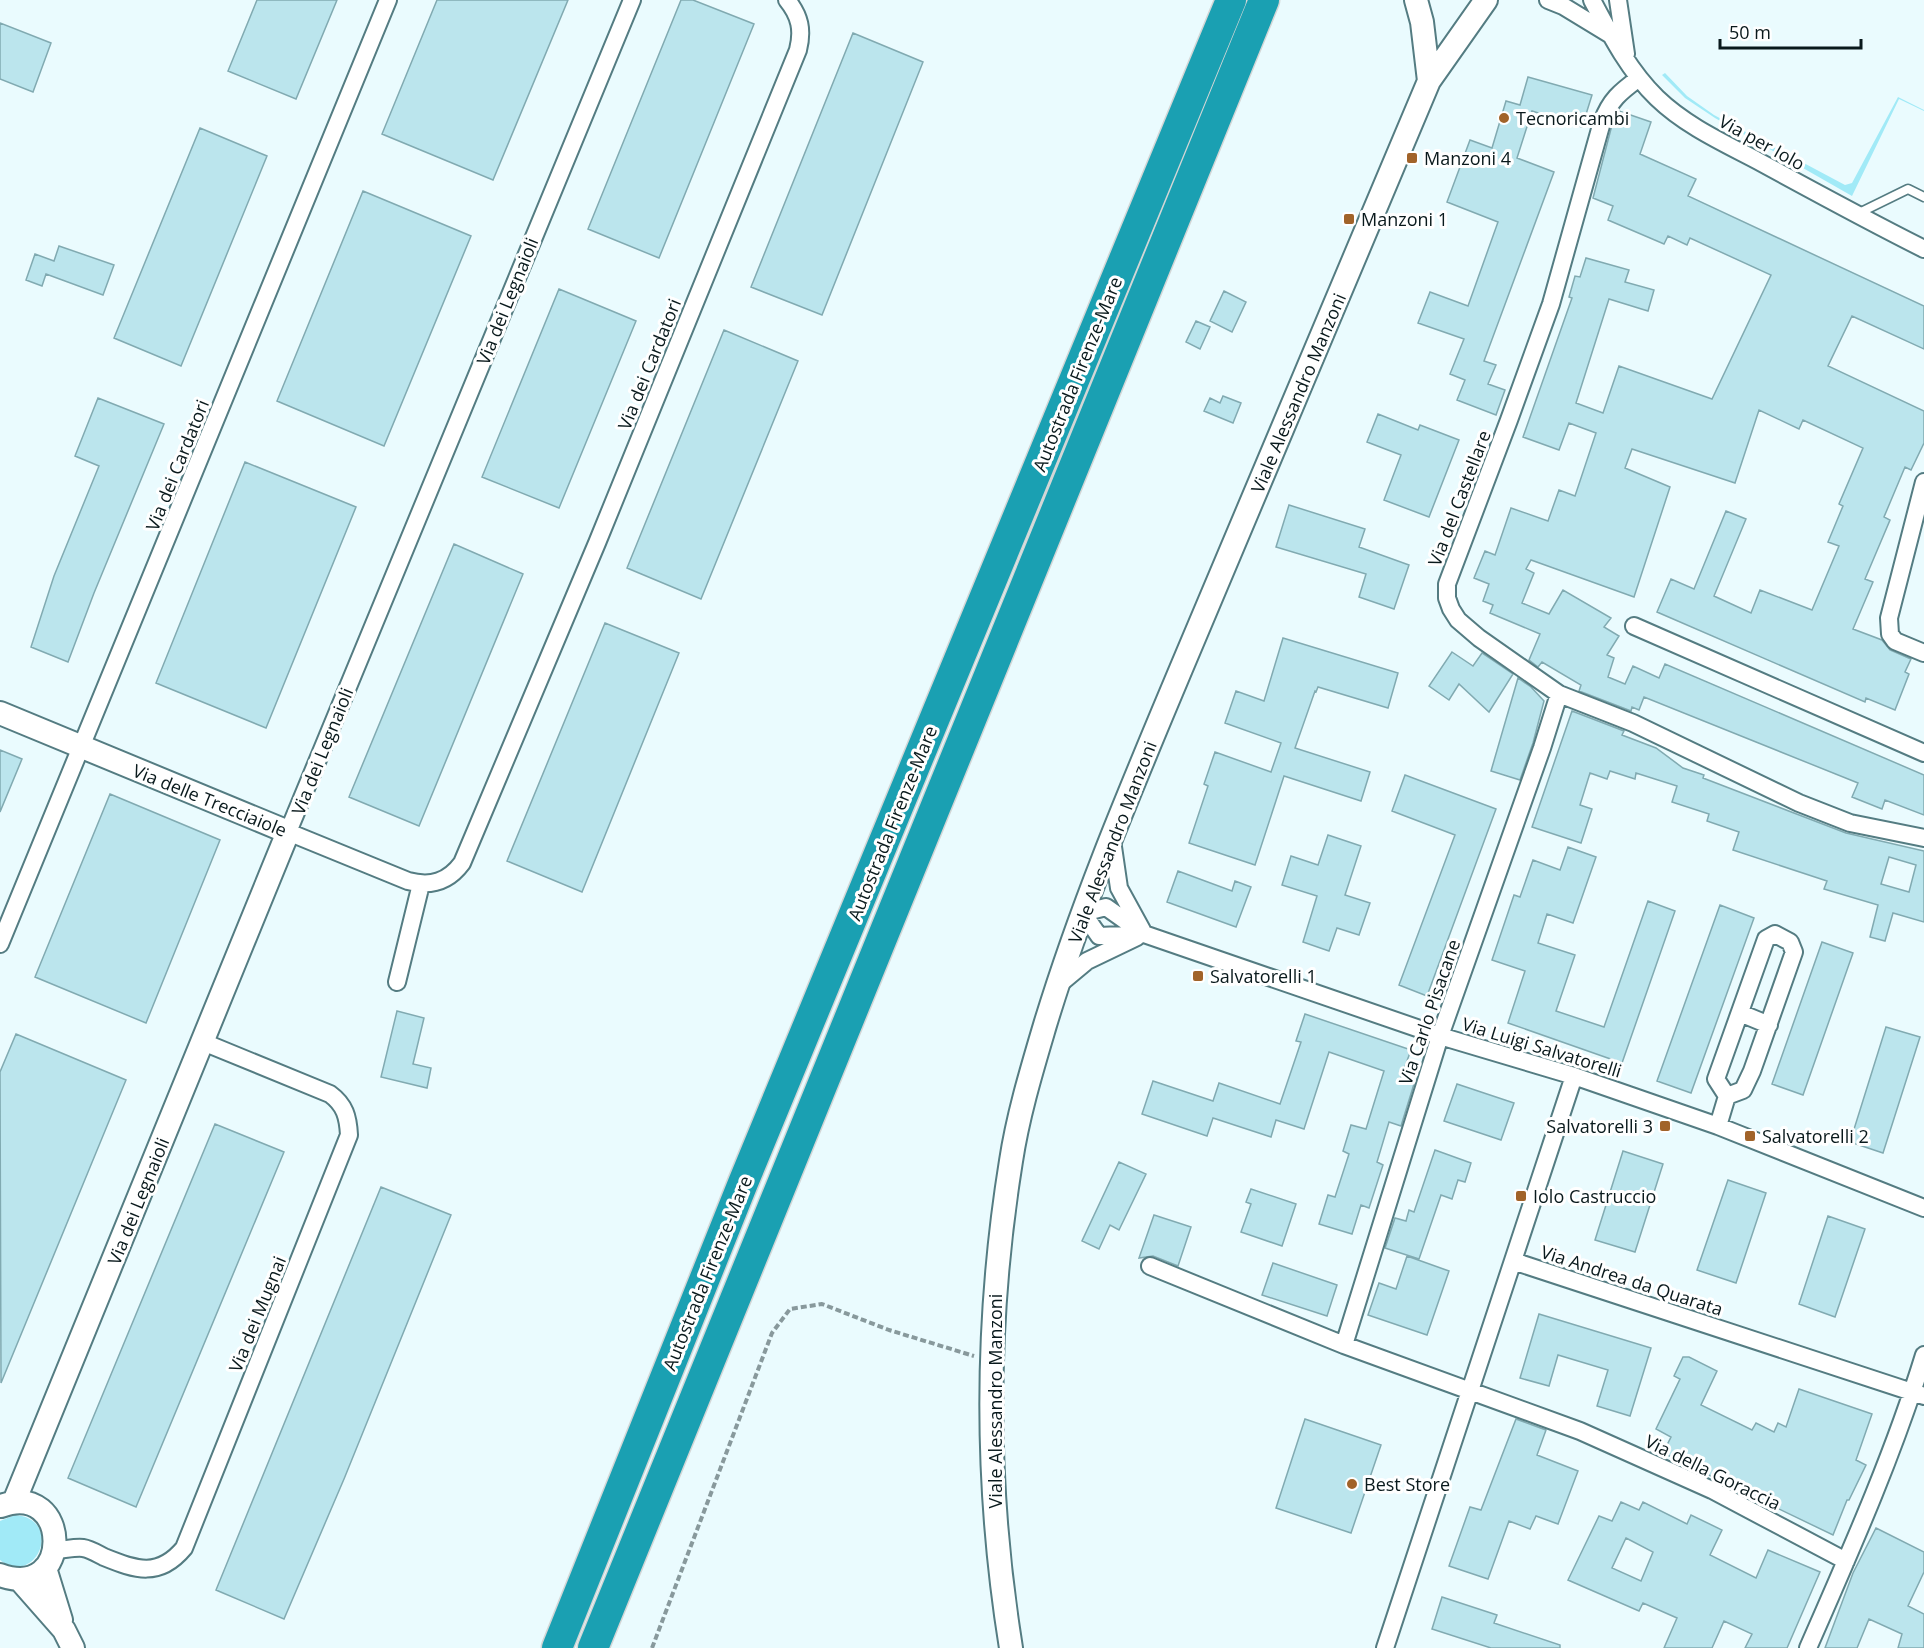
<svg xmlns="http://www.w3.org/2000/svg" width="1924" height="1648" viewBox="0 0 1924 1648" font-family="'Open Sans',sans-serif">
<rect width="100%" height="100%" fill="#eafbfe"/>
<!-- green -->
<path fill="#a1eaf7" d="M1665,73L1687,96L1714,115L1845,185L1852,183L1898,97L1924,110V111L1899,99L1852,196L1715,118L1685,98L1662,75Z
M15,1515C65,1519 36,1588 0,1560V1521Z"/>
<!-- building -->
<path fill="#bbe5ed" stroke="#81aab1" stroke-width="1.5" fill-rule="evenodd" d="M257,0H337L296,99L228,71Z
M437,0H568L493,180L382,134Z
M681,0H693L754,24L659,258L588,229Z
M0,23L51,43L33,92L0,79Z
M853,33L923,62L822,315L751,287Z
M1528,77L1592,95L1582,127L1532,111L1517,158L1554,172L1484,361L1496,365L1488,384L1505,390L1496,415L1457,400L1465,380L1450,374L1464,339L1418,323L1430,292L1468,306L1498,222L1447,202L1470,140L1492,148L1506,101L1520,105Z
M1619,111L1651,122L1640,154L1696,179L1688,196L1924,306V349L1852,316L1828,366L1924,411V443L1911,470L1905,467L1884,517L1890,520L1865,579L1873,582L1853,629L1882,640L1890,650L1911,659L1905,672L1909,674L1895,710L1866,698L1865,702L1657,612L1671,579L1694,589L1726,511L1746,519L1714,596L1751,613L1760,590L1812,610L1839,546L1828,542L1843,506L1839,504L1863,448L1803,420L1799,429L1759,410L1735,483L1632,449L1625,468L1670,487L1634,597L1531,560L1526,569L1534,573L1522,603L1549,614L1563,590L1611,618L1604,627L1619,636L1607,655L1614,658L1608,677L1625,684L1633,666L1659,678L1665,664L1924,775V815L1885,800L1882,809L1852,797L1858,783L1644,697L1639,710L1632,707L1631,711L1579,691L1581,685L1542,662L1538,667L1529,660L1540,634L1490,613L1493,605L1483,601L1489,584L1474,578L1485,551L1495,555L1511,508L1548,521L1559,490L1575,496L1596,433L1569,423L1559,450L1523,437L1572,298L1569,297L1575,276L1580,277L1586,258L1629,270L1625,282L1654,290L1648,311L1609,299L1576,403L1603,413L1619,366L1712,399L1771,275L1690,238L1687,245L1668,236L1664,244L1608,220L1613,206L1593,198L1612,125Z
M200,128L267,156L181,366L114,338Z
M363,191L471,236L384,446L277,401Z
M59,246L114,265L103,295L46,274L42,286L26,280L35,254L54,261Z
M559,289L636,321L559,508L482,477Z
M1224,291L1246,302L1232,332L1210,321Z
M1196,321L1210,327L1200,349L1186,342Z
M724,330L798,361L701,599L627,568Z
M1223,396L1241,403L1233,423L1204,411L1210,398L1220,403Z
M98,398L164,424L94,593L68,662L31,647L54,576L99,466L75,456Z
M1378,414L1418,430L1420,425L1459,440L1429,517L1384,500L1401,455L1367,442Z
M245,462L356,507L266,728L156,683Z
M1289,505L1365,529L1359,547L1409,565L1394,609L1359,597L1366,574L1276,547Z
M454,544L523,574L419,826L349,797Z
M605,623L679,653L582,892L507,861Z
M1283,638L1398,673L1388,708L1318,687L1316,692L1315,691L1295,748L1370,772L1361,801L1284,776L1255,865L1189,843L1208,786L1204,784L1215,752L1271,772L1281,743L1225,723L1236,691L1264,701Z
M1452,652L1473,666L1482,653L1513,674L1489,712L1459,684L1449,700L1429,686Z
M1518,678L1531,687L1544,701L1533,743L1520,780L1491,771Z
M1572,711L1624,731L1622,735L1656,748L1683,768L1704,775L1703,778L1846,833L1924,851V922L1893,913L1885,941L1870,937L1878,905L1824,889L1827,881L1733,850L1739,832L1707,821L1709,814L1672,802L1677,786L1636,773L1635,779L1610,771L1607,779L1590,773L1580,805L1592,809L1581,843L1532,827ZM1889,857L1916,865L1909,892L1881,884Z
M0,750L22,759L0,812Z
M1405,775L1496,809L1427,996L1399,985L1455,835L1392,811Z
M110,794L220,840L146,1023L35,977Z
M1328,835L1361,846L1345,895L1370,903L1359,935L1337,928L1329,951L1303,942L1317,896L1282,885L1291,856L1318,865Z
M1568,847L1596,857L1573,923L1547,914L1538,943L1575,955L1556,1011L1604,1027L1648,901L1675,911L1622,1063L1508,1023L1525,971L1492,960L1514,895L1520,897L1533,860L1560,870Z
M1178,871L1232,891L1235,881L1251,887L1236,927L1167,902Z
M1720,905L1754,918L1691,1093L1657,1081Z
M1822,942L1853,953L1803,1095L1772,1084Z
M397,1011L424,1018L413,1064L431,1068L427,1088L381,1077Z
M1305,1014L1411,1050L1400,1080L1414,1084L1401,1126L1389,1122L1377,1162L1383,1165L1369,1208L1361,1205L1352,1234L1319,1224L1328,1195L1335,1197L1349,1154L1343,1151L1351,1125L1366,1129L1384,1071L1329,1052L1304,1129L1276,1120L1271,1137L1213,1118L1207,1136L1142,1114L1153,1081L1213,1101L1219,1083L1280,1104L1301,1042L1296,1041Z
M1886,1027L1920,1037L1883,1153L1850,1142Z
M16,1034L126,1080L1,1383L0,1072Z
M1457,1084L1514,1103L1501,1140L1444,1121Z
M215,1124L284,1152L136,1507L68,1478Z
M1435,1150L1471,1163L1465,1182L1458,1180L1452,1199L1441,1195L1419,1259L1385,1248L1395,1218L1406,1221L1409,1210L1414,1212Z
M1623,1151L1663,1164L1635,1252L1595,1240Z
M1119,1162L1146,1174L1119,1230L1110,1225L1099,1249L1082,1241Z
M1728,1180L1766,1193L1736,1283L1697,1270Z
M381,1187L451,1215L344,1479L284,1619L216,1590Z
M1251,1189L1296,1204L1282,1246L1241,1232L1251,1204L1246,1202Z
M1154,1215L1191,1227L1178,1266L1153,1256L1139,1258Z
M1828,1216L1865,1229L1835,1317L1799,1304Z
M1407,1256L1449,1271L1427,1335L1368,1315L1379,1283L1396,1289Z
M1273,1263L1337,1285L1327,1316L1262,1295Z
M1539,1314L1651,1348L1630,1416L1597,1406L1608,1370L1558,1355L1549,1386L1520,1378Z
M1683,1357H1689L1717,1371L1701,1405L1752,1430L1756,1423L1774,1432L1778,1423L1786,1427L1799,1389L1872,1414L1856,1460L1866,1465L1849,1500H1847L1833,1535L1663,1453L1671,1437L1656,1429L1680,1379L1674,1376Z
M1305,1419L1381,1445L1351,1533L1276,1508Z
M1516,1419L1546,1430L1537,1455L1578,1471L1558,1524L1536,1516L1530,1529L1509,1521L1488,1579L1449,1566L1470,1507L1481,1510Z
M1621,1502L1639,1510L1643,1502L1687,1524L1691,1515L1722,1530L1710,1555L1756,1578L1768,1550L1820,1572L1787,1648H1745L1752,1634L1724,1621L1712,1648H1664L1677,1618L1643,1603L1639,1611L1568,1580L1599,1516L1612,1521ZM1626,1538L1653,1552L1641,1581L1612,1568Z
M1876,1528L1924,1552V1572L1908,1606L1924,1614V1648H1898L1902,1634L1869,1619L1857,1648H1825L1853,1573Z
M1442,1597L1497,1615L1494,1623L1560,1645V1648H1491L1432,1629Z"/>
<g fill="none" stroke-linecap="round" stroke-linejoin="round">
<defs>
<path id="lane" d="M1857,214L1908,189L1924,197"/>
<path id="street" d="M632,0L288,832L408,881C431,887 448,882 462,863L597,543L798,50C803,30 800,16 787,0
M1548,0L1563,6L1609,34
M1592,0C1610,34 1629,71 1657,98C1686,126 1724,143 1758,161C1813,191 1868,221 1924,249
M1618,0L1626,54
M1639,78C1620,92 1610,100 1602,122L1551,304L1509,420L1447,584V598L1451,609L1458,620L1479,638L1559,694L1633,723L1799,803L1850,823L1924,838
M1924,482L1889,618L1890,634L1895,641L1924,653
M1634,626L1924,753
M1112,840L1119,888L1142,930
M1144,934L1099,936L1083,913L1106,907L1144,934L1440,1036L1574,1076L1718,1126L1924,1208
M0,944L388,0
M397,982L421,884
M1057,986L1087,961L1137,937
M1740,1013L1769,1025
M1718,1126L1727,1096L1743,1090L1752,1071L1794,952L1790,942L1775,934L1766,939L1716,1079L1727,1096
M1513,1261L1924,1396
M1150,1266L1344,1345L1580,1431L1712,1490L1846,1561
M1344,1345L1440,1036L1542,748L1559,694
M55,1550C64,1550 74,1547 83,1548C90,1549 98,1554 104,1557C136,1570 159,1578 184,1548L349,1135C348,1117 345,1105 330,1094L203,1042
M1385,1648L1574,1076
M1808,1648C1850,1552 1893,1456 1924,1355"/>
<path id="secondary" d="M1416,0L1422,22L1429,81
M0,713L288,832L14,1502
M45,1568L61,1620
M0,1575C74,1602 71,1480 1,1506
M20,1580L64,1630L73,1648
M1011,1648C985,1487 985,1322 1011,1161C1018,1115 1032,1069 1045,1025C1082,903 1132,786 1181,669C1264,473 1346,277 1429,81L1486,0"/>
<path id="highway" d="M557,1648L743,1183L1231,0
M593,1648L1264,0"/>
</defs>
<!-- lane casing -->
<use href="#lane" stroke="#547c82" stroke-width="11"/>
<!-- street casing -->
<use href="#street" stroke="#547c82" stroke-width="20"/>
<!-- secondary casing -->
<use href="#secondary" stroke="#547c82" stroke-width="26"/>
<!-- highway casing -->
<use href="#highway" stroke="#d3d6d6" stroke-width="33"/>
<!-- path -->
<path stroke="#88999c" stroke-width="4" stroke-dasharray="6 3" stroke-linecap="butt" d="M652,1648L772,1333L790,1309L822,1304L889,1330L974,1356"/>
<!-- lane -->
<use href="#lane" stroke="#fff" stroke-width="8"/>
<!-- street -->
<use href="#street" stroke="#fff" stroke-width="16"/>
<!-- secondary -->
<use href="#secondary" stroke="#fff" stroke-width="22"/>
<!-- highway -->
<use href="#highway" stroke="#1aa0b2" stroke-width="30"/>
</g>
<!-- markers -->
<g fill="#a16329" stroke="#fff" stroke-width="2">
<circle cx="1504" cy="118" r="6"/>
<rect x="1406" y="152" width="12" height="12" rx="3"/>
<rect x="1343" y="213" width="12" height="12" rx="3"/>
<rect x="1192" y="970" width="12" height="12" rx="3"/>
<rect x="1659" y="1120" width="12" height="12" rx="3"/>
<rect x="1744" y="1130" width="12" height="12" rx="3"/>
<rect x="1515" y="1190" width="12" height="12" rx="3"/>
<circle cx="1352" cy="1484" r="6"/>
</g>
<g text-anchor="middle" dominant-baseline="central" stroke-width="6" stroke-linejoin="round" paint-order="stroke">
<!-- poi labels -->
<g font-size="18" fill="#09191c" stroke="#fff" text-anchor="start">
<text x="1516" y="118">Tecnoricambi</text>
<text x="1424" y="158">Manzoni 4</text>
<text x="1361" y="219">Manzoni 1</text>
<text x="1210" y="976">Salvatorelli 1</text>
<text x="1653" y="1126" text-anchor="end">Salvatorelli 3</text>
<text x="1762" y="1136">Salvatorelli 2</text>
<text x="1533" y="1196">Iolo Castruccio</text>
<text x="1364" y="1484">Best Store</text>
</g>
<!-- street labels -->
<g font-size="18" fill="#09191c" stroke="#fff">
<text transform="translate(1762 142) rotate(29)">Via per Iolo</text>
<text transform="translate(507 301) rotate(-68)">Via dei Legnaioli</text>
<text transform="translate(649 364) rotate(-68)">Via dei Cardatori</text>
<text transform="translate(1077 374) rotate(-68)">Autostrada Firenze-Mare</text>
<text transform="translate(1298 393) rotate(-67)">Viale Alessandro Manzoni</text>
<text transform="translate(177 465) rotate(-68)">Via dei Cardatori</text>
<text transform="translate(1459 498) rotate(-69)">Via del Castellare</text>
<text transform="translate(322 751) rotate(-68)">Via dei Legnaioli</text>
<text transform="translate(210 800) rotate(22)">Via delle Trecciaiole</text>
<text transform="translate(892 823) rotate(-68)">Autostrada Firenze-Mare</text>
<text transform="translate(1112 842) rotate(-69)">Viale Alessandro Manzoni</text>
<text transform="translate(1429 1012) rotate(-71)">Via Carlo Pisacane</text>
<text transform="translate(1542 1047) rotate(17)">Via Luigi Salvatorelli</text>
<text transform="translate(138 1201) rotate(-68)">Via dei Legnaioli</text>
<text transform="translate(707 1273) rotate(-68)">Autostrada Firenze-Mare</text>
<text transform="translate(1632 1280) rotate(18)">Via Andrea da Quarata</text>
<text transform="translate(257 1314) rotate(-68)">Via dei Mugnai</text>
<text transform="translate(995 1401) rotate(-90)">Viale Alessandro Manzoni</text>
<text transform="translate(1713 1472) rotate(26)">Via della Goraccia</text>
</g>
</g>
<!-- scale -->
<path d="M1720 39v9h141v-9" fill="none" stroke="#09191c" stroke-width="3"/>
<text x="1729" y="39" font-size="18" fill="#09191c" stroke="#ffffff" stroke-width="4.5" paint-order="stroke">50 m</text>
</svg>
